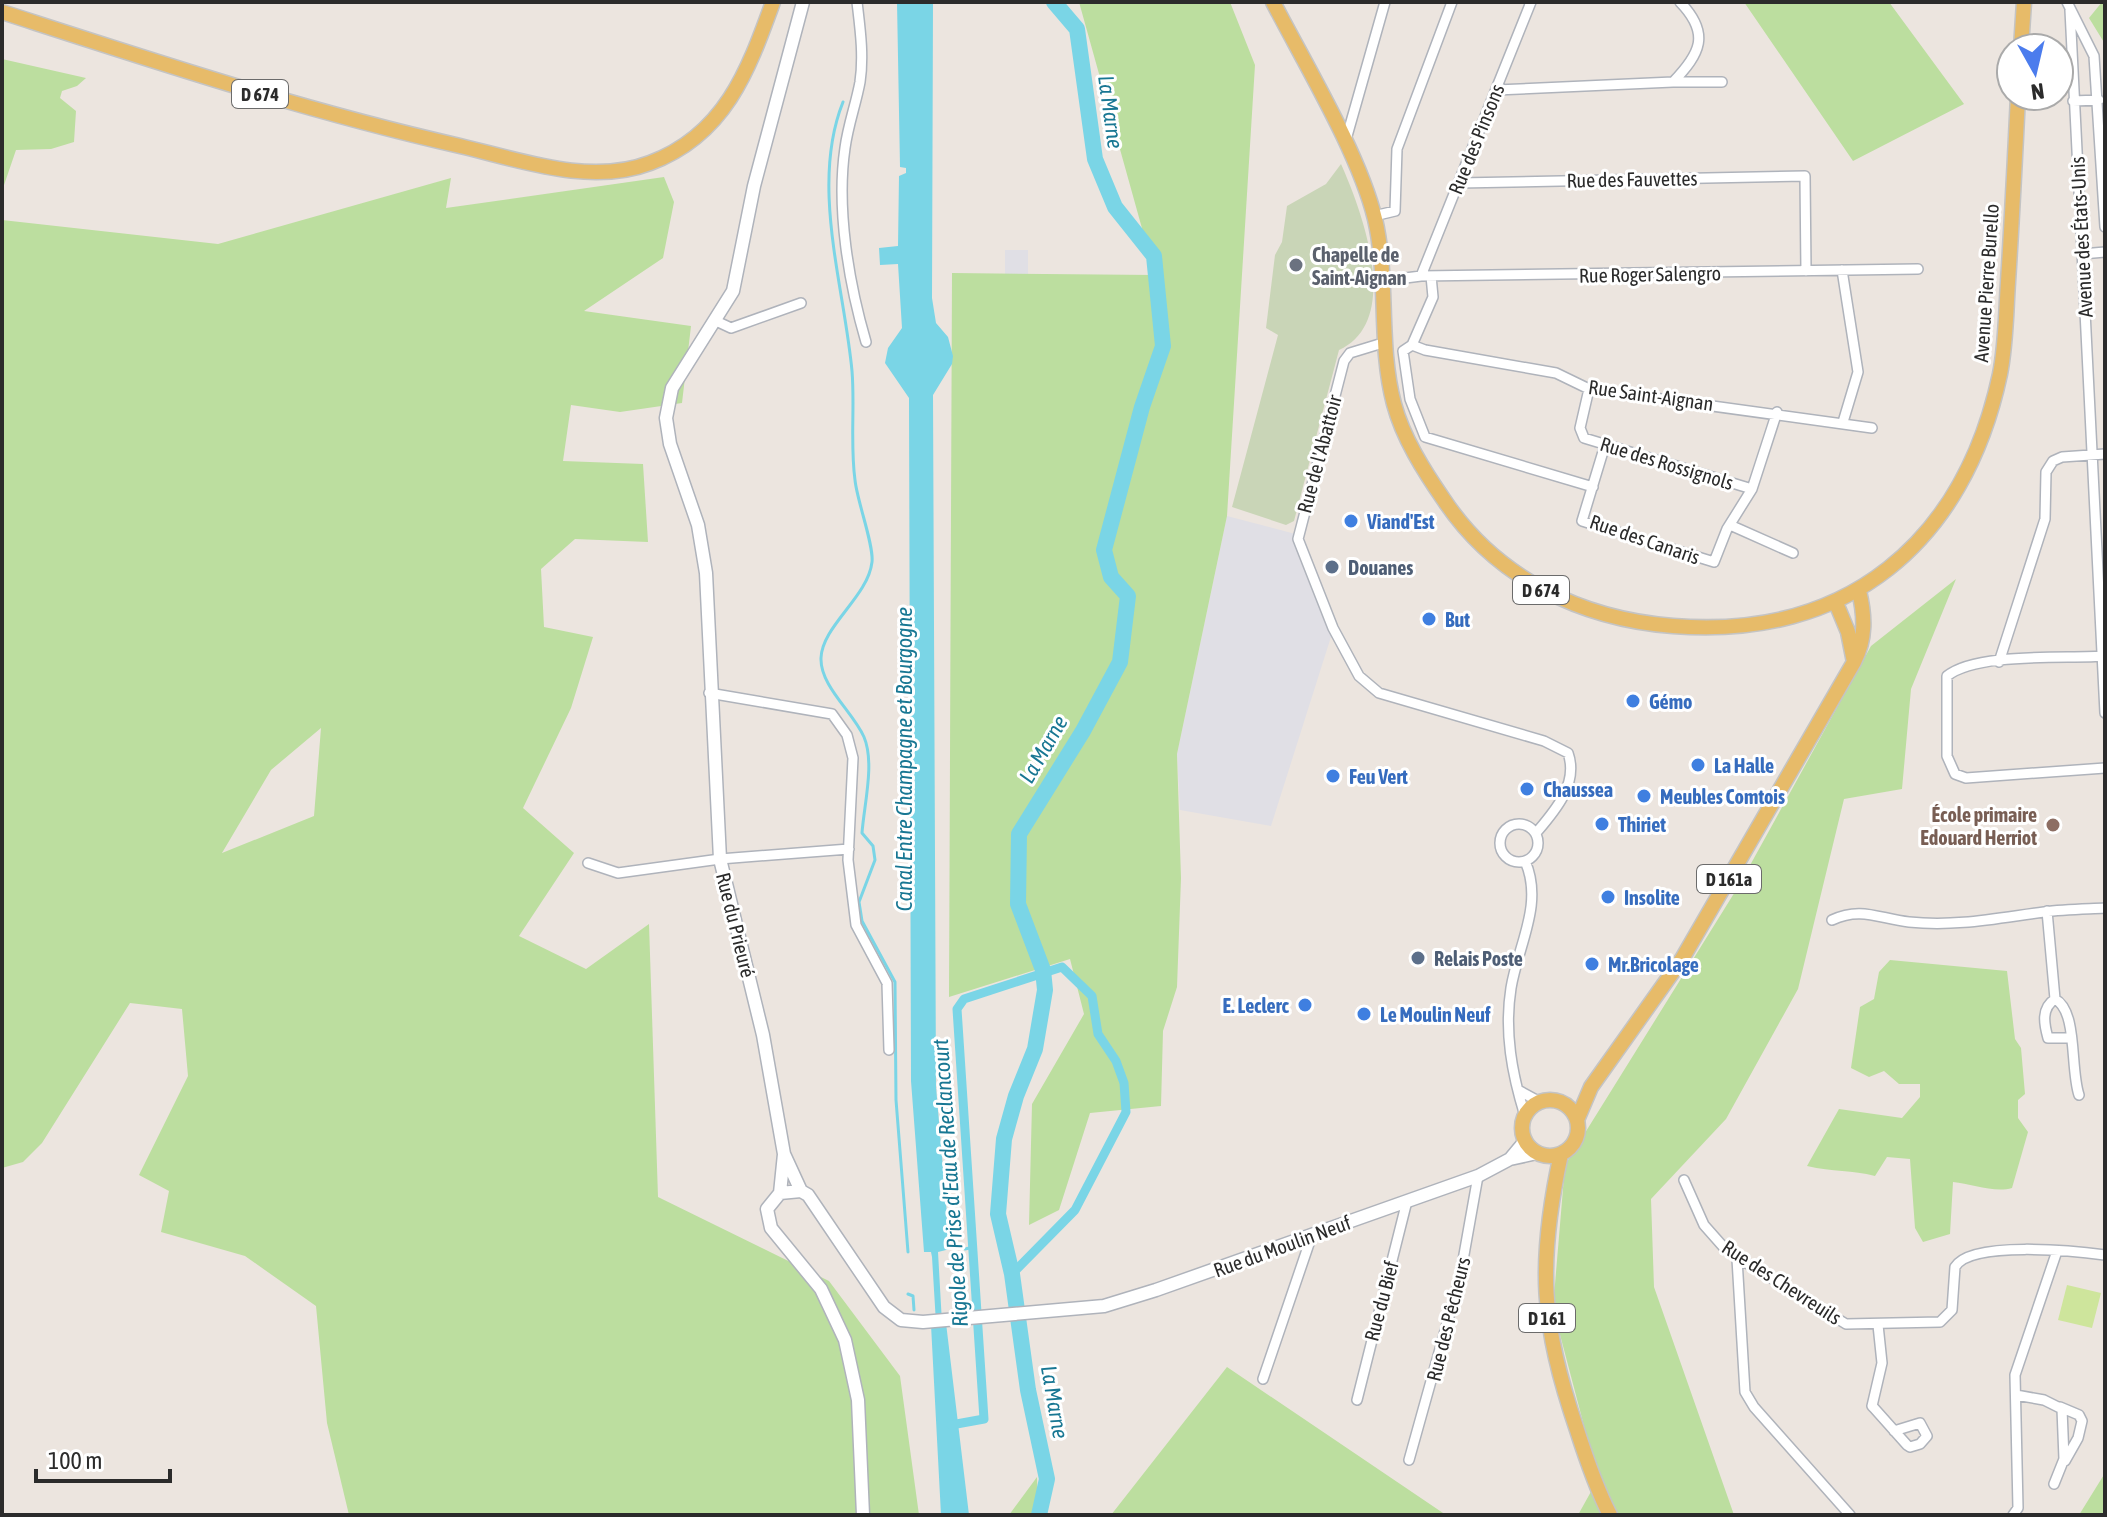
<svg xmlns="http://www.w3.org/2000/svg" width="2107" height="1517" viewBox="0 0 2107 1517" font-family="'Asap Condensed',sans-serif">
<rect width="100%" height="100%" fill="#ece5df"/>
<!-- industrial -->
<path fill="#e0dfe5" d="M1005,250H1028V277L1005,276Z
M1227,516L1303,536L1336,621L1271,826L1180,810L1177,754Z"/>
<!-- green -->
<path fill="#bcde9f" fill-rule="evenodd" d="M1079,2H1230L1255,65L1227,516L1177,754L1181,878L1177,987L1163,1031L1161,1106L1090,1113L1059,1210L1029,1225L1032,1104L1084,1014L1070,959L949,997L952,273L1155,275Z
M1744,2H1889L1964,104L1853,161Z
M2102,2H2105V44L2089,18Z
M2,59L86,78L77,86L62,91L60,98L76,111L74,142L51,149L16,150L2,191Z
M664,177L674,202L663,258L584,311L691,326L682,403L620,412L571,405L563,461L643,464L648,542L575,539L541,569L544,627L593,637L571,708L523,808L574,853L519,936L586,969L649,924L658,1197L829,1281L900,1376L919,1515H349L327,1423L316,1306L245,1256L161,1232L169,1191L139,1175L188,1076L182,1009L130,1003L42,1143L23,1162L2,1168V220L218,244L451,178L446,208ZM321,728L314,816L222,853L271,770Z
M1956,579L1911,689L1902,789L1844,799L1798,989L1726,1119L1651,1199L1654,1287L1734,1515H1578L1598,1479L1553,1308L1565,1165L1738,887L1871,646Z
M1890,960L2007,971L2015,1039L2021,1048L2025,1094L2018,1100V1118L2028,1132L2012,1188C1995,1193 1971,1184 1953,1182L1950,1234L1923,1242L1915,1228L1910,1159L1887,1157L1875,1176C1852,1170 1833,1172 1807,1166L1839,1109L1902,1118L1920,1097V1084H1899L1884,1071L1869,1077L1851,1068L1860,1007L1874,999L1879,972Z
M1227,1367L1446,1515H1111Z
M2105,1473V1515H2079Z
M1037,1477L1038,1515H1009Z"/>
<!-- cemetery -->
<path fill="#c9d5b7" d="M1341,164C1362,211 1403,321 1339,350L1294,521L1286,525L1232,507L1278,335L1266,328L1275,255L1282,242L1287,206L1326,184Z"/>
<!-- pitch -->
<path fill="#cee59c" d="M2067,1285L2101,1293L2092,1328L2058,1320Z"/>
<!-- water -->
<path fill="#7ad5e6" d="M897,2H933L932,298L936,323L948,337L953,356L952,364L933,395L936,1087L950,1249L938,1252L942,1323H946L969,1515H941L931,1325L936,1323L932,1257L931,1252H924L911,1081L909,398L885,363L888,348L902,328L898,264L880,265L879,248L898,246L899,176L906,173V168L900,167Z"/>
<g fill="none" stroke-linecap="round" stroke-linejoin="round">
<!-- stream -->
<path stroke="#7ad5e6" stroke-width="3" d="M843,102C810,185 844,285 852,371C855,407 850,444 855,480C857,501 874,545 872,562C868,597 822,626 821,658C820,686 853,712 864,737C875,763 864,805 862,833L873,846L875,860L859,902L862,921L895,982L896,1100L908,1252
M965,1249L974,1247
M908,1294L913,1296L914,1310"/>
<!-- canal -->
<path stroke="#7ad5e6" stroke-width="9" d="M951,1425L984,1419L957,1009L964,999L1062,967L1092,996L1098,1034L1116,1061L1124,1083L1126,1112L1075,1210L1012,1274"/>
<!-- river -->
<path stroke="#7ad5e6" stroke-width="16" d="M1039,1515L1047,1479L1028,1390L1012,1274L998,1214L1004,1139L1016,1096L1035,1049L1045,990L1043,970L1018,904L1019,834L1083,731L1120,662L1128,596L1111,577L1104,550L1142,407L1163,346L1154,256L1115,207L1095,159L1077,29L1054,2"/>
<defs>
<path id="street" d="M857,2C860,28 864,55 860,82C856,104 848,125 845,148C836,209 849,284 866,342
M2067,2L2094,56L2105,227
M2070,10L2105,713
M1673,82H1722
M1496,90L1673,82C1700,54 1711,34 1680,2
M2073,101L2099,100
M1343,139L1347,136L1385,2
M1459,183L1805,176L1806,271
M1374,216L1395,211L1397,149L1452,2
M2082,254L2105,252
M1842,270L1858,372L1843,422
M1421,276L1531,2
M1431,276L1433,297L1412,345L1425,350L1556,373L1589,389L1872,428
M1382,281L1421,276L1918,269
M716,321L731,328L801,303
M1386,342L1350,353L1344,361L1298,539L1333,628L1359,676L1379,693L1544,741L1568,753C1579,784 1554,812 1536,833
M1412,345L1403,351L1410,399L1425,437L1593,487
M1589,389L1580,428L1584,438L1752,489
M1605,445L1582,521L1714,562L1727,529L1752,489L1777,412
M1730,525L1793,553
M2105,656C2065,659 1977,652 1947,676V756L1955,774L1966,778L2105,768
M1999,662L2045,519L2046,472L2053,461L2062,457L2105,454
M709,693L832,714L847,735L853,758L848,860L856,925L887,983L889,1050
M1500 843a19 19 0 1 1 38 0a19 19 0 1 1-38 0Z
M588,863L618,873L720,859L849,849
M2047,911L2055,999C2078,1011 2070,1069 2079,1095
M1832,920C1861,906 1880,919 1909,922C1956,927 1998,918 2044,912C2064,909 2085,909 2105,908
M2055,999C2041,1008 2044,1024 2048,1038H2070
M1518,1090L1540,1102
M1525,1116C1512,1074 1504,1032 1511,988C1518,945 1544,904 1525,861
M1684,1180L1704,1225L1727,1251L1846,1324L1940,1322L1952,1310L1955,1267C1970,1240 2076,1251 2105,1255
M1737,1259L1745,1392L1754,1407L1850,1515
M1878,1325L1882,1363L1872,1406L1874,1408L1907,1445L1910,1447L1920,1444L1927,1436L1920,1423L1894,1431
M1263,1379L1312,1235
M2016,1395L2044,1400L2062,1409L2064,1459L2054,1484
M1357,1400L1407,1201
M2060,1407L2079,1415L2082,1421L2078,1438L2065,1461
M1409,1460L1460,1277L1478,1176
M2013,1515L2018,1508L2015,1375L2057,1251"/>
<path id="secondary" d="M1510,1159L1525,1141
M801,1191L784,1154L763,1035L720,859L706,573L698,525L670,444L666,418L672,388L733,291L754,186L803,2
M780,1193L784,1154
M863,1515L858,1400L845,1340L821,1289L771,1228L767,1209L780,1193L801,1191L808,1195L884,1307L901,1320L923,1322L1104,1306L1156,1290L1478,1176L1510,1159L1537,1153"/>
<path id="primary" d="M1273,2C1305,64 1359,153 1375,219C1389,280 1378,344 1394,404C1403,438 1424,471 1444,500C1496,578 1581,619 1673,626C1847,640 1964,543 2000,374C2006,344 2006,312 2008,282C2012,220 2015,158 2018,96
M2,12C154,61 305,111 460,146C520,160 590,186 650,163C725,135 748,71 773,2
M2021,48L2024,2
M1836,603L1848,632L1854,662
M1522 1128a28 28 0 1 1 56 0a28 28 0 1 1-56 0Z
M1577,1120L1591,1087L1682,959L1854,662C1866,639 1865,616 1859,591
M1561,1154C1537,1264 1541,1324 1577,1430C1586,1458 1596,1488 1610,1515"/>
</defs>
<!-- street casing -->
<use href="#street" stroke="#afb3bb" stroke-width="12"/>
<!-- secondary casing -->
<use href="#secondary" stroke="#afb3bb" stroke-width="15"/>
<!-- primary casing -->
<use href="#primary" stroke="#c4c4c4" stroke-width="17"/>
<!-- street -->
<use href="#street" stroke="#fff" stroke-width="9"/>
<!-- secondary -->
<use href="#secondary" stroke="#fff" stroke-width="12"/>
<!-- primary -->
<use href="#primary" stroke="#e7bb69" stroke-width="14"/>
</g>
<!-- markers -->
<circle fill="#6b7280" stroke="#fff" stroke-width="3" cx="1296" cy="265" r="8"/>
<g fill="#3f7fe0" stroke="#fff" stroke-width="3">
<circle cx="1351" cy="521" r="8"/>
<circle cx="1429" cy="619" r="8"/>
<circle cx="1633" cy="701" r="8"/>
<circle cx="1698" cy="765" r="8"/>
<circle cx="1333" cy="776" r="8"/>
<circle cx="1527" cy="789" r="8"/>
<circle cx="1644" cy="796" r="8"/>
<circle cx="1602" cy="824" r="8"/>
<circle cx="1608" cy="897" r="8"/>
<circle cx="1592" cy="964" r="8"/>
<circle cx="1305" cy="1005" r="8"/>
<circle cx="1364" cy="1014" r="8"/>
</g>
<g fill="#5c6f8a" stroke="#fff" stroke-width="3">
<circle cx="1332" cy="567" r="8"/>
<circle cx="1418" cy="958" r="8"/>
</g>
<circle fill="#8d6e63" stroke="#fff" stroke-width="3" cx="2053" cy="825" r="8"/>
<g text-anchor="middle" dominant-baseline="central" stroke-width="6" stroke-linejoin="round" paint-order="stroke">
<!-- shield labels -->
<g fill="#fff" stroke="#6b6b6b" stroke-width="2">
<rect x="232" y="80" width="56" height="28" rx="6"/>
<rect x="1513" y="576" width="56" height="28" rx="6"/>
<rect x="1697" y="865" width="64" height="28" rx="6"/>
<rect x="1519" y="1304" width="56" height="28" rx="6"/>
</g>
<g font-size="18" font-weight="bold" fill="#2b2b2b">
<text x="260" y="94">D 674</text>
<text x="1541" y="590">D 674</text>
<text x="1729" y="879">D 161a</text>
<text x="1547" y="1318">D 161</text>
</g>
<!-- street labels -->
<g font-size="20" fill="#2b2b2b" stroke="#fff">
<text transform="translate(1476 139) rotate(-68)">Rue des Pinsons</text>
<text transform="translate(1632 179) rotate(-1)">Rue des Fauvettes</text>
<text transform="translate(2081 237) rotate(-93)">Avenue des États-Unis</text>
<text transform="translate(1650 274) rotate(-1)">Rue Roger Salengro</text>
<text transform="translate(1986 283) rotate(-86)">Avenue Pierre Burello</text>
<text transform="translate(1651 395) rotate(8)">Rue Saint-Aignan</text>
<text transform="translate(1319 454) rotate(-75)">Rue de l'Abattoir</text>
<text transform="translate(1667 463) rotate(17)">Rue des Rossignols</text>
<text transform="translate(1645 539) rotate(19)">Rue des Canaris</text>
<text transform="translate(736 925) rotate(76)">Rue du Prieuré</text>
<text transform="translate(1282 1246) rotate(-20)">Rue du Moulin Neuf</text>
<text transform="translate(1782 1282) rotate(33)">Rue des Chevreuils</text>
<text transform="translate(1381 1301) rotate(-75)">Rue du Bief</text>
<text transform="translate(1448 1319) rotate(-76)">Rue des Pêcheurs</text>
</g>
<!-- worship labels -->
<g font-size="20" font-weight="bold" fill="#5b616d" stroke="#fff" text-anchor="start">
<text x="1312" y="254">Chapelle de<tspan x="1312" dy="23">Saint-Aignan</tspan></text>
</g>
<!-- shop labels -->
<g font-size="20" font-weight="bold" fill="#366cbe" stroke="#fff" text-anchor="start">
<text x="1367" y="521">Viand'Est</text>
<text x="1445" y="619">But</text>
<text x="1649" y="701">Gémo</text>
<text x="1714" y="765">La Halle</text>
<text x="1349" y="776">Feu Vert</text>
<text x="1543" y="789">Chaussea</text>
<text x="1660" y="796">Meubles Comtois</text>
<text x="1618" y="824">Thiriet</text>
<text x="1624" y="897">Insolite</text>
<text x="1608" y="964">Mr.Bricolage</text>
<text x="1289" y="1005" text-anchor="end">E. Leclerc</text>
<text x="1380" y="1014">Le Moulin Neuf</text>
</g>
<!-- service labels -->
<g font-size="20" font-weight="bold" fill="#4e5e75" stroke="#fff" text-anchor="start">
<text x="1348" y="567">Douanes</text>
<text x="1434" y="958">Relais Poste</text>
</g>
<!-- education labels -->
<g font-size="20" font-weight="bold" fill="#785e54" stroke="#fff" text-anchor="end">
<text x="2037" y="814">École primaire<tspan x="2037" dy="23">Edouard Herriot</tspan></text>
</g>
<!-- water labels -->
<g font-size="22" font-style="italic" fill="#187793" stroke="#fff">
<text transform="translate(1111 112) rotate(82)">La Marne</text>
<text transform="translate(1043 749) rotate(-60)">La Marne</text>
<text transform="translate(904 759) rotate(-90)">Canal Entre Champagne et Bourgogne</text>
<text transform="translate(950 1183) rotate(-94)">Rigole de Prise d'Eau de Reclancourt</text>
<text transform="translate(1055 1402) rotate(80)">La Marne</text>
</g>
</g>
<!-- border -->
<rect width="2107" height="1517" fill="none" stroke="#2b2b2b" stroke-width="8"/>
<!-- north arrow -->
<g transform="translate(2035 72) rotate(172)"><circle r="38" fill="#ffffff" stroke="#aaaaaa" stroke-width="2"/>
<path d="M0-6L14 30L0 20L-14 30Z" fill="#4b7ced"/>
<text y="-12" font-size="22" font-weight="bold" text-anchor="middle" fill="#2b2b2b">N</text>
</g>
<!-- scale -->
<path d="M36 1469v12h134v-12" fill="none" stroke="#2b2b2b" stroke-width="4"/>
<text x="48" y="1469" font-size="24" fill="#2b2b2b" stroke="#ffffff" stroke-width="6" paint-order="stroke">100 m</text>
</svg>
